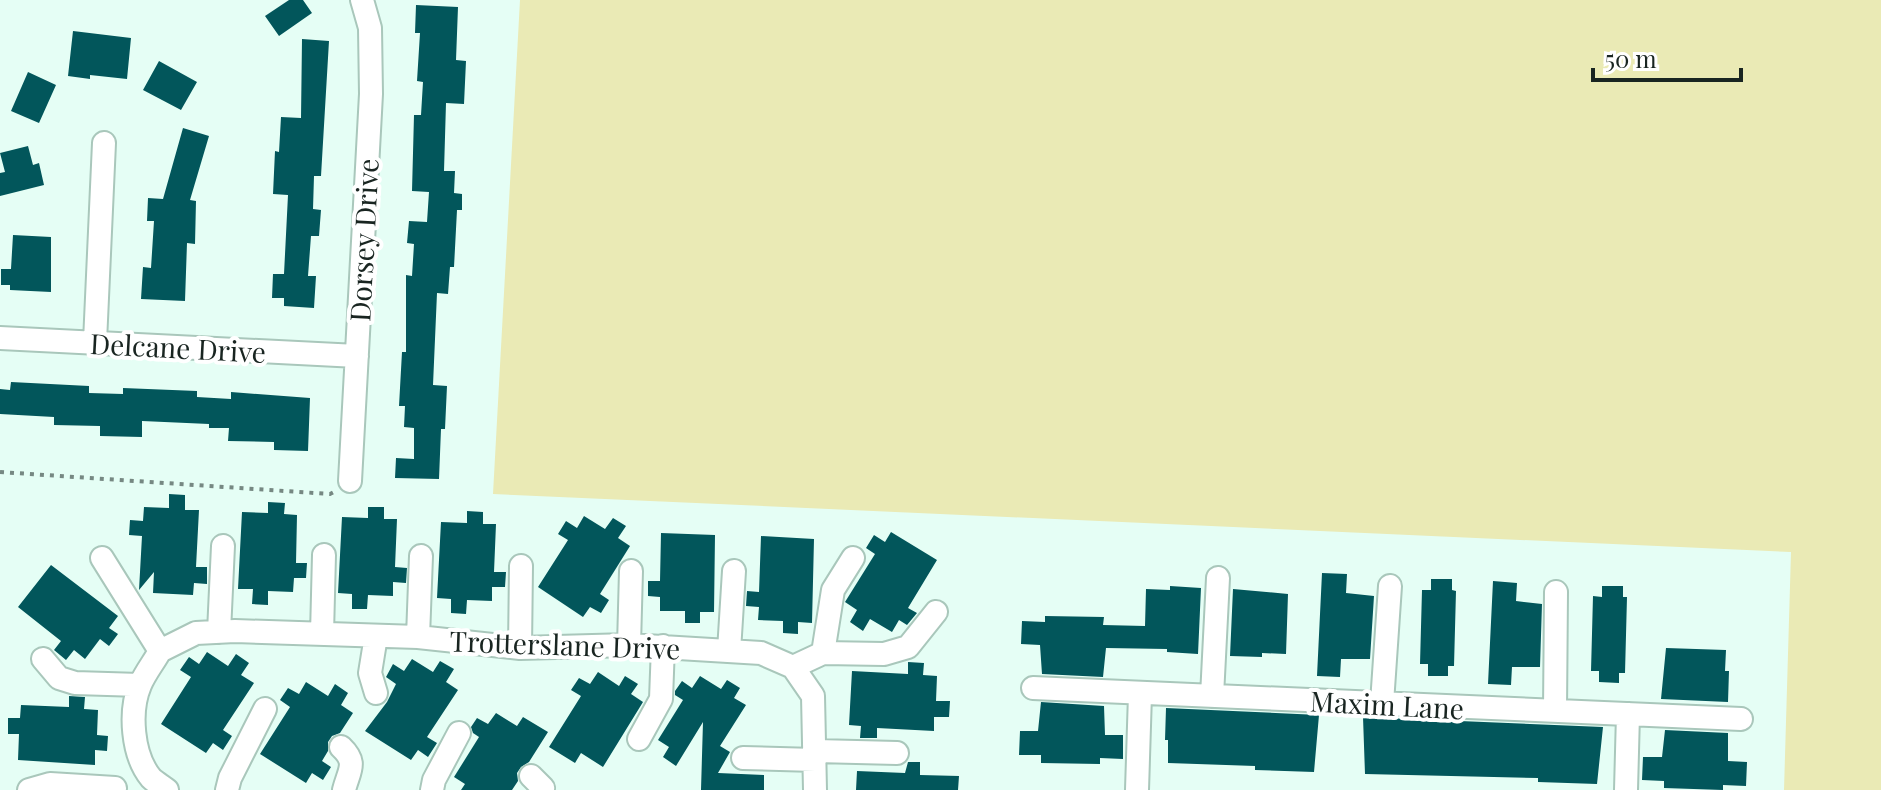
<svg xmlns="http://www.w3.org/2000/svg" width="1881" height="790" viewBox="0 0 1881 790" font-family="'Playfair Display',serif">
<rect width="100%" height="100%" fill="#e5fef5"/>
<!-- green -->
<path fill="#eaeab5" d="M520,0H1881V790H1784L1791,552L493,494Z"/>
<!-- building -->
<path fill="#02565b" d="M289,0H303L312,13L279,36L265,16Z
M416,5L458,7L456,60L466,61L464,104L446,103L444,171H455L454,193L462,194V210H457L454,267H450L448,294L437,293L433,385L447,386L445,429H441L439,479L395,478L396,458L414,459V428L404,427L405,406H399L402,352H406V275L412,276L414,244L407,243L409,221L427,222L429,192L412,191L414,115H421L423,82L417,81L420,33H415Z
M73,31L131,38L127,79L90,75V79L68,76Z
M302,39L329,41L321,176H314L313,209L321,210L319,236H311L308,276H316L314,308L284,306V298H272L273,274H284L288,195L273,194L275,151L279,152L281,117L301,118Z
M159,61L197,82L181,110L143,90Z
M28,72L56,85L39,123L11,111Z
M183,128L209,136L190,200L196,201L195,244L187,243L185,301L141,299L143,267L151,268L154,221H147L148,198L163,199Z
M28,146L33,165L39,163L44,185L0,196V173L5,172L0,153Z
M13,235L51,237V292L10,290V285H1V269H11Z
M11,382L89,386V393L123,394V388L197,391V397L231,399V392L310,398L308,451L274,450V442L228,441L229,428H209V424L142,421V437L100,436V426L54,425V417L0,414V389L10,390Z
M169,494L185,495V510H199L196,567H207V584L194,583L193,595L153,593L154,572L139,590L142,536L129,535L130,520L143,521L144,507L169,508Z
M268,502L285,503L284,514L297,515L296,563H307L306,578H294L293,592L268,591V605L252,604L253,589H238L242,512L268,513Z
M368,507H384V519H397L395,567L407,568L406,583L393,582V596L368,595L367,609H352V594L338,593L342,517L368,518Z
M467,511L483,512V524H496L494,572H506L505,587H492V601L467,600L466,614L451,613V599L437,598L441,522L467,523Z
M584,516L605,529L613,518L626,526L618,538L630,546L600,594L609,600L601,613L590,607L583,617L538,587L568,540L558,534L566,521L577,528Z
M891,532L937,560L908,608L917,613L907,625L899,620L892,632L870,619L863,631L850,622L857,610L845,602L875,554L866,548L874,535L885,542Z
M661,533L715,535L714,612H700V623H685V611H660V597L648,596V581H660Z
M761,536L814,539L812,623L798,622V634L783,633V621L758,620L759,607L746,606L747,591L759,592Z
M51,565L118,616L109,628L118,634L109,646L100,639L85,659L74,650L66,660L54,650L61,641L18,607Z
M1322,573L1347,574L1346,593L1374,596L1370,659H1341L1340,677L1317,676Z
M1431,579H1452V590L1456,591L1454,666H1448V676H1428V664H1420L1422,590H1431Z
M1493,581L1517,583L1516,601L1542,604L1540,667H1512L1511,685L1488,684Z
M1170,586L1201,588L1198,654L1167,652V649L1106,648L1103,677L1042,674L1040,645L1021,644L1022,621L1045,622V616L1104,617L1103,625L1145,626L1146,589L1170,590Z
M1602,586H1623V597H1627L1625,673H1619V683L1599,682V671H1591L1593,596L1602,597Z
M1233,589L1288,594L1286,654L1262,653V657L1230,656Z
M1666,648L1726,650L1725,671H1729L1728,702L1661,699Z
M207,652L228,666L236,654L249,663L241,675L254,683L223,730L232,736L223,750L213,743L206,753L161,724L191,677L180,670L189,657L199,664Z
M412,659L433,672L440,661L454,669L446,682L458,690L427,737L437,743L428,757L418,750L411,760L365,731L387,702L396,684L386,677L393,664L404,671Z
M908,662L924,663L923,675L937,676L936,701H950L949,717H934V731L877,728V738H860L861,726L849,725L852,671L908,674Z
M598,672L619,686L625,676L638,684L631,694L643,702L603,767L581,753L575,763L549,747L581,696L571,690L579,678L590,684Z
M700,676L721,689L727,680L740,688L734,698L746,705L720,746L730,752L718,773L764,775V790H701L703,722L676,766L663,757L669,747L658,740L683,700L675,695V691L682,681L692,688Z
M306,682L328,696L335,684L348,693L341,705L353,713L340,733L332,736L328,742V751L322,761L331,767L323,780L312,773L306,783L260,754L290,707L280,700L288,688L299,694Z
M69,696L85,697L84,709L98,710L97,735L108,736L107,751L95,750V765L18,760L19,734H8V718H20L21,705L69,707Z
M1041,702L1104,706L1105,735H1123V759L1100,758V764L1041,763V755H1019L1020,731H1038Z
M1166,708L1319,715L1314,772L1255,770V766L1168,763V740H1165Z
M496,713L517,726L523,717L548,732L529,762L521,767L517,773L518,781L512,790H461L465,784L454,777L479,737L473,733L471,727L477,718L488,724Z
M1363,717L1603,727L1597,784L1538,782V778L1365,774Z
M1665,730L1728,733V761L1747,762L1746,786L1723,785V790L1664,788V781L1642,780L1643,757H1662Z
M908,762H920V775L959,776L958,790H856L857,771L905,773Z"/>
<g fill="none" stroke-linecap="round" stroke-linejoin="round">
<defs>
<path id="minor" d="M0,338L357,356
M95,342L104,143
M350,481L371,94L370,28L362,0
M102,558L160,651
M219,632L223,546
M322,634L324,555
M376,636L370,673L376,693
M418,637L421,556
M629,645L631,571
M520,648L521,566
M160,651L196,633L235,631L418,637L520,648L629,645L761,653L793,667L813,696L815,790
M160,651C154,662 145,673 140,685C129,711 132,755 151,778C155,782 162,786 167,790
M729,651L734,571
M823,653L833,590L853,558
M43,659L59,678L75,683L140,685
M793,667L823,653L884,654L908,647L936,612
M1033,688L1741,719
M1212,696L1218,578
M1382,703L1390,586
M1555,711L1556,592
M639,739L661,699L663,646
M341,747C358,763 349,770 344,790
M816,751L897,753
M743,758L815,760
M531,776L543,788L542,790
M29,790L50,784L115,788
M227,790L230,778L265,709
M432,790L434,780L459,733
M1137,790L1140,694
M1626,790L1628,714"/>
</defs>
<!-- minor casing -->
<use href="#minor" stroke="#a9c7bb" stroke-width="26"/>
<!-- path -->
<path stroke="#768882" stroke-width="4" stroke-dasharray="4 6" stroke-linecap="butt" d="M0,472L330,494L334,492"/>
<!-- minor -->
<use href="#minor" stroke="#fff" stroke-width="22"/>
</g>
<g text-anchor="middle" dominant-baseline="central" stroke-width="8" stroke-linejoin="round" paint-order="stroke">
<!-- street labels -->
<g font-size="28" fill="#192521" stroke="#fff">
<text transform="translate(363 240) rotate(-87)">Dorsey Drive</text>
<text transform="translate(178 347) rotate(3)">Delcane Drive</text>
<text transform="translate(565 644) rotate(2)">Trotterslane Drive</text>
<text transform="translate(1387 704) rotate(3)">Maxim Lane</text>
</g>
</g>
<!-- scale -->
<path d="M1593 68v12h148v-12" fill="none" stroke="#192521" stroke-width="4"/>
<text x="1605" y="68" font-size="24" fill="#192521" stroke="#ffffff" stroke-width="6" paint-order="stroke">50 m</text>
</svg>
